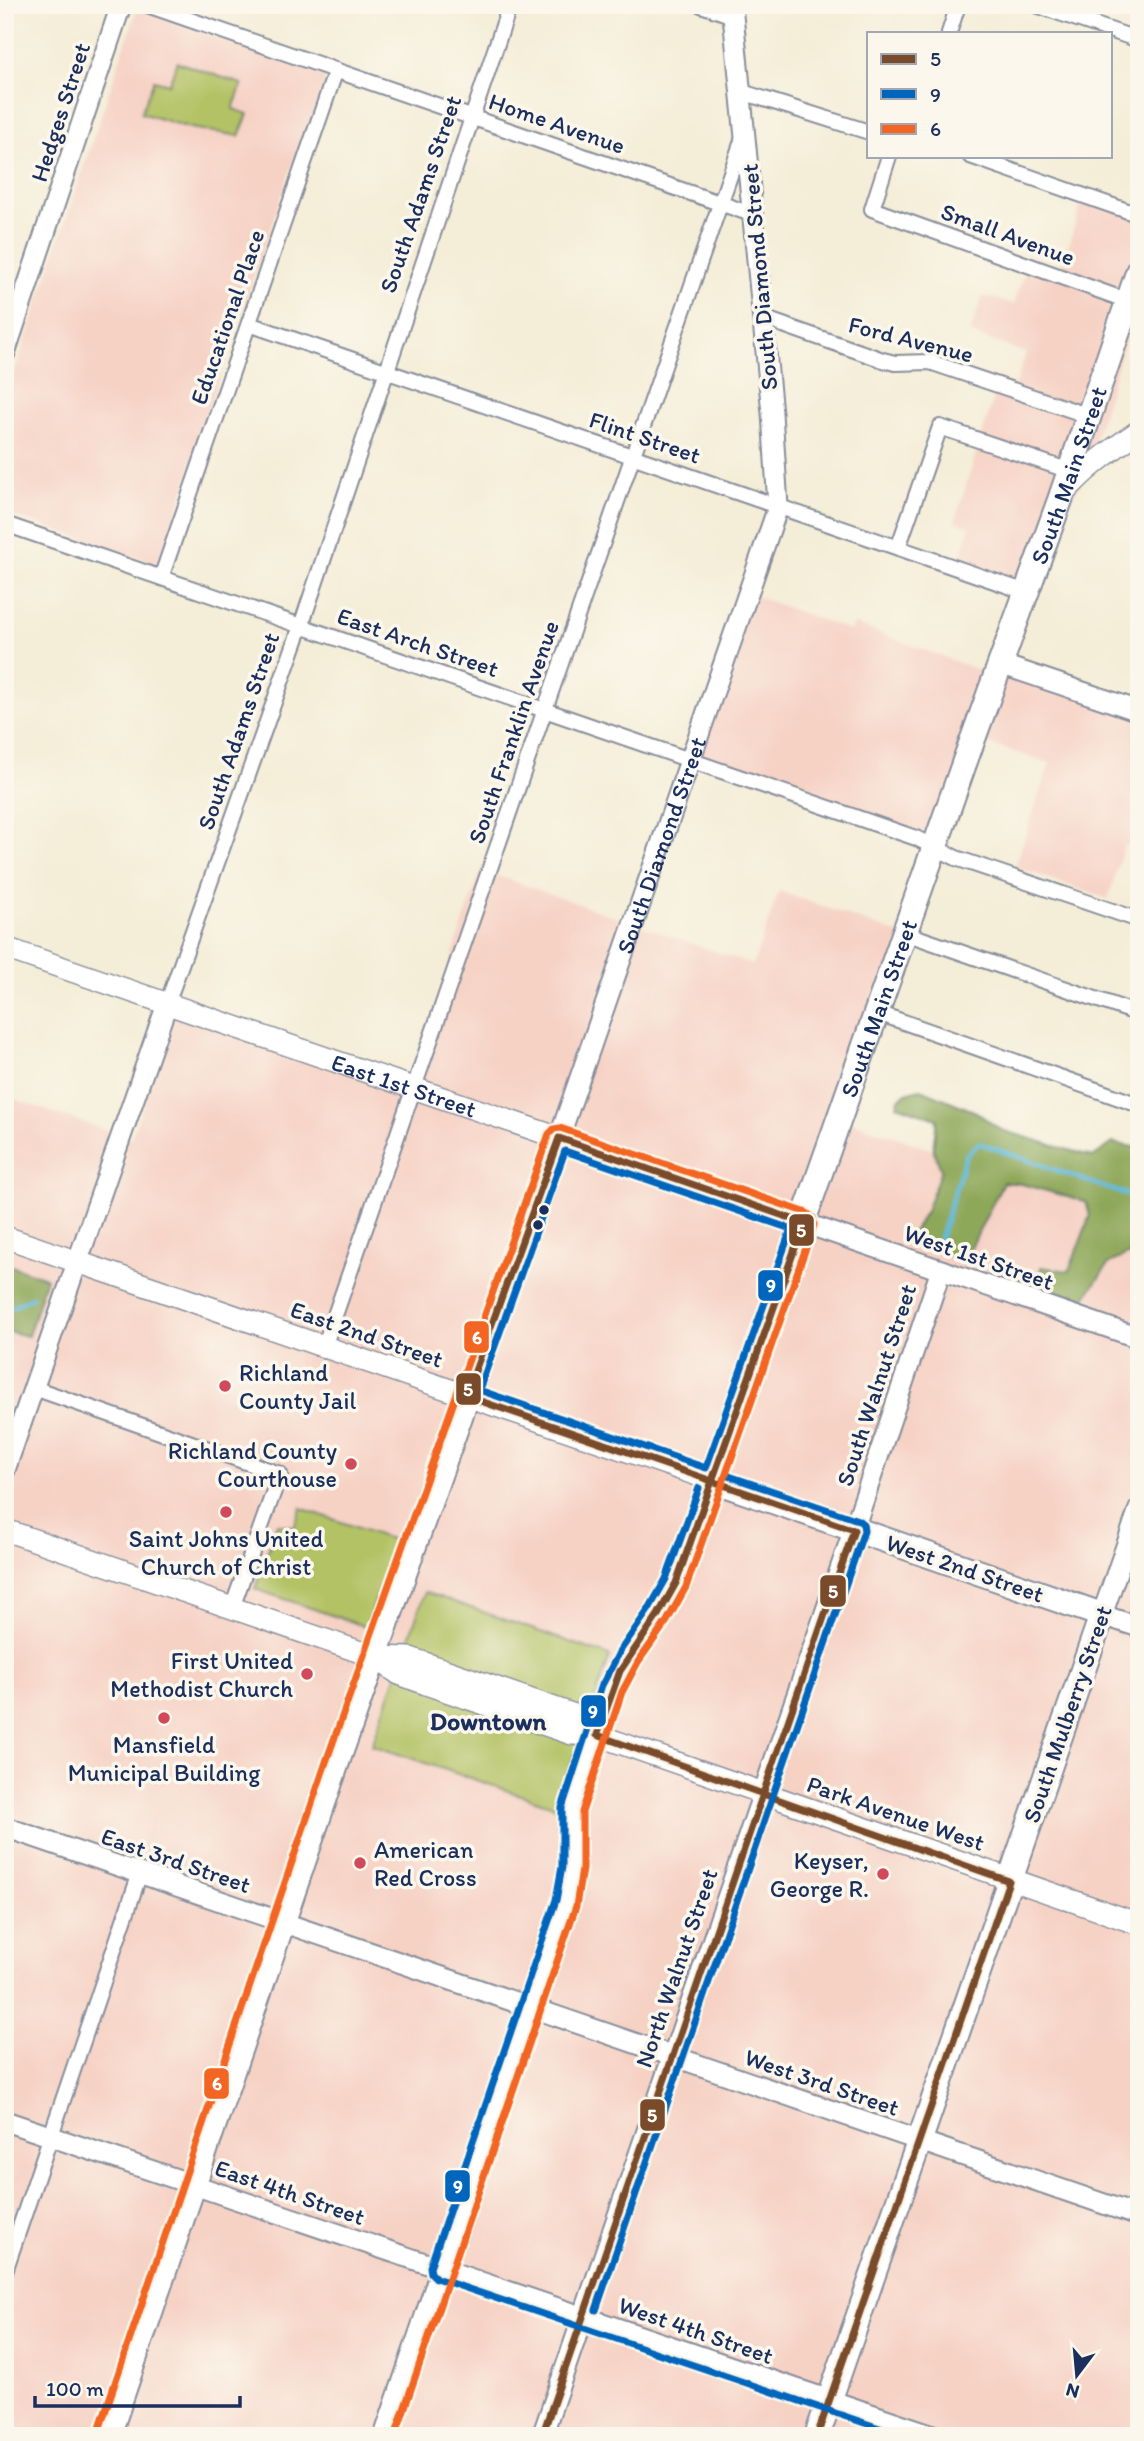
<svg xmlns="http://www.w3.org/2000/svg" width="1144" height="2441" viewBox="0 0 1144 2441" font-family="Itim,sans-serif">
<rect width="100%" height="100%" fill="#fbf7ec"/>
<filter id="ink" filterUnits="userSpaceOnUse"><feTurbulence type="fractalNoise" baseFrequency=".0143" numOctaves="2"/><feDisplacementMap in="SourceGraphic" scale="14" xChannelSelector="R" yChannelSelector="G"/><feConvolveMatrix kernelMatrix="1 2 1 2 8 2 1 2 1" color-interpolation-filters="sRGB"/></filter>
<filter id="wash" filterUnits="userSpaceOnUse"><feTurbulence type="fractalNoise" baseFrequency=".00686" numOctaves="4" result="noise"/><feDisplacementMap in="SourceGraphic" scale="28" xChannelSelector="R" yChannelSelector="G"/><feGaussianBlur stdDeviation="1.57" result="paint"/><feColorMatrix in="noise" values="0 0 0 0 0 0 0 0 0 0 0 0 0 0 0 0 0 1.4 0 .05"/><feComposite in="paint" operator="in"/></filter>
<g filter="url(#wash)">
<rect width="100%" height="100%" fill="#f4edd7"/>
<!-- built -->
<path fill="#f6d2c5" d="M142,11L327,77L287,180L213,397L161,565L5,513V400L136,12Z
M1085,193L1139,211V296L1081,484L1068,502L1035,586L960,560L970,526L955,521L999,380L1015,385L1026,353L970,333L983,296L1014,304L1028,263L1059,273Z
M750,594L851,631L854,624L981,671L991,648L1139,699V848L1124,845L1108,899L1015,867L1050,763L977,740L943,842L695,755Z
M481,870L753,965L779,891L902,935L838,1117L982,1167L1139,1209V2436H5V1096L131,1139L180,999L411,1079Z"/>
<!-- green -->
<path fill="#b3c265" stroke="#677862" stroke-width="2" d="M177,62L242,84L233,109L248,114L239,136L190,128L141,113L154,80L169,84Z
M301,1508L396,1541L366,1627L255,1589L277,1524L294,1527Z
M425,1592L610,1656L556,1807L372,1745Z"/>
<!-- forest -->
<path fill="#8ea85a" stroke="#546c5c" stroke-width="2" d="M921,1089L976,1112L1001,1130L1093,1157L1113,1143L1139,1148V1250L1109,1263L1084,1299L1037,1286L1041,1267L1069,1271L1090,1216L1086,1202L1022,1184L1003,1182L964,1262L908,1240L926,1211L941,1170L933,1149L937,1119L897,1105C898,1093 912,1091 921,1089Z
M5,1264L46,1278L28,1336L5,1331Z"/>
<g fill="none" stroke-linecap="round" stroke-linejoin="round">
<!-- stream -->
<path stroke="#5fbbdd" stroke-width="4.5" d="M938,1245L966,1155L979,1143L1109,1189L1139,1198
M5,1311L32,1297"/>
</g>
</g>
<g filter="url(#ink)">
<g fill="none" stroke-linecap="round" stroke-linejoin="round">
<defs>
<path id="street" d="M147,5L754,215
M701,5L733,16
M1036,5L1139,40
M949,33L958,5
M742,92L869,132
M889,156L872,209L1128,301
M970,156L1139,215
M763,318L883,360L895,363L930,362L1089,416
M249,324L1026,592
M5,524L916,838L956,858L1139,920
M898,548L940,427L1070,471
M161,578L336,70
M905,933L1139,1014
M167,1004L301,626L510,5
M878,1013L1139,1105
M324,1347L743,138
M34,1388L280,1474L232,1608
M5,2271L140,1873"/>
<g id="secondary">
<path d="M5,353L121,5"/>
<path d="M1000,664L1139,711"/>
<path id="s1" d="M559,1138L778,507L772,413L732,5"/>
<path d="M804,1223L1139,1338"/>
<path d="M5,1470L167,1004"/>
<path d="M1139,1509L1102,1615L1139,1627"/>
<path d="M5,1827L1139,2216"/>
<path d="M5,2121L936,2436"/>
<path d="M384,2436L566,1903L572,1868V1810L612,1688L629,1656L658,1615L676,1583L712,1480"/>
<path d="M542,2436L859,1514L941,1270"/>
</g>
<g id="primary">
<path d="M1063,494C1085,469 1111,450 1139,431"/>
<path id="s2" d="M5,948L559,1138"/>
<path d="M5,1237L712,1480"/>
<path d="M5,1530L375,1657L399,1674L426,1684L572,1734L597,1735L1139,1924"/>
<path d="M375,1657L410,1658L580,1717L588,1721L597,1735"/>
</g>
<g id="highway">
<path d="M108,2436L336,1765L559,1138L804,1223"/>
<path id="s3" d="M817,2436L1102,1615L712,1480L966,758L1060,500L1139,270"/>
</g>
</defs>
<!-- street casing -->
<use href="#street" stroke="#888e9a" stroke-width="18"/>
<!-- secondary casing -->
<use href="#secondary" stroke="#888e9a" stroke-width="23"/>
<!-- primary casing -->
<use href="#primary" stroke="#888e9a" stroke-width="24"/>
<!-- highway casing -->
<use href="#highway" stroke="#888e9a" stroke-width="28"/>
<!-- street -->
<use href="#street" stroke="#fff" stroke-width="14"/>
<!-- secondary -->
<use href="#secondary" stroke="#fff" stroke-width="19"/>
<!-- primary -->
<use href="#primary" stroke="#fff" stroke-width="21"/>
<!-- highway -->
<use href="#highway" stroke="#fff" stroke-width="24"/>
<defs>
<path id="bus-1" d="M559,1138L804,1223L712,1481L466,1396Z
M712,1481L854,1530L763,1794
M712,1481L676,1583L658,1615L620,1671L597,1735L763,1794
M763,1794L1009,1881L817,2436
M542,2436L763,1794"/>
<path id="bus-2" d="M565,1151L791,1229L706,1468L479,1390Z
M596,2310L864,1531L863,1524L858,1520L726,1475
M578,2326L436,2278L431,2273L430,2267L556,1900L562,1867V1808L602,1685L620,1651L649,1609L666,1579L699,1488
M581,2327L903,2436"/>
<path id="bus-3" d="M98,2433L326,1762L549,1134L554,1129L560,1128L807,1213L813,1218L814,1225L686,1587L667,1621L638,1662L622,1692L582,1812V1869L576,1906L395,2436"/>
</defs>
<!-- bus-1 casing -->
<use href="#bus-1" stroke="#fbf7ec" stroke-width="12"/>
<!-- bus-2 casing -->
<use href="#bus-2" stroke="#fbf7ec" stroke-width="12"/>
<!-- bus-3 casing -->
<use href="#bus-3" stroke="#fbf7ec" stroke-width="12"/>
<!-- bus-1 -->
<use href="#bus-1" stroke="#7a4b2a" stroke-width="7"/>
<!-- bus-2 -->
<use href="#bus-2" stroke="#0065bd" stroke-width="7"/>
<!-- bus-3 -->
<use href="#bus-3" stroke="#f26522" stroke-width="7"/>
</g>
</g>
<!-- markers -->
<g fill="#1b2f5e" stroke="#fbf7ec" stroke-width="2.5">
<circle cx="544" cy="1210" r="6"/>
<circle cx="538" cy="1225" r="6"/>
</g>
<g fill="#d1495b" stroke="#fbf7ec" stroke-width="2.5">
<circle cx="225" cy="1386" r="7"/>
<circle cx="351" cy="1464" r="7"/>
<circle cx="226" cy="1512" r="7"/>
<circle cx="307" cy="1674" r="7"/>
<circle cx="164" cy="1718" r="7"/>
<circle cx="360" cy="1863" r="7"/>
<circle cx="883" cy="1874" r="7"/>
</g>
<g text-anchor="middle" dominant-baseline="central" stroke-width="7" stroke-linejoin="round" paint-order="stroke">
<!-- street labels -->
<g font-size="24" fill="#1b2f5e" stroke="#fbf7ec">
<text transform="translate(60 112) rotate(-72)">Hedges Street</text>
<text transform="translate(557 123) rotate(19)">Home Avenue</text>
<text transform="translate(420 194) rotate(-71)">South Adams Street</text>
<text transform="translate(1008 234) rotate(20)">Small Avenue</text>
<text transform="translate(759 277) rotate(-95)">South Diamond Street</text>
<text transform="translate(227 317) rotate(-71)">Educational Place</text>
<text transform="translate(911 339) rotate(14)">Ford Avenue</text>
<text transform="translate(645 437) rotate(19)">Flint Street</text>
<text stroke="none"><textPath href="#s3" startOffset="2348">South Main Street</textPath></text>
<text transform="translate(418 642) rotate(19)">East Arch Street</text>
<text transform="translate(238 731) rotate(-71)">South Adams Street</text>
<text transform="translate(513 732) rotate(-71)">South Franklin Avenue</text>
<text stroke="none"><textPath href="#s1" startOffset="310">South Diamond Street</textPath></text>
<text stroke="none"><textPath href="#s3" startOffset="1782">South Main Street</textPath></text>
<text stroke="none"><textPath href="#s2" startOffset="422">East 1st Street</textPath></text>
<text transform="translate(979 1257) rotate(19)">West 1st Street</text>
<text transform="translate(367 1334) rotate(19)">East 2nd Street</text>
<text transform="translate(876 1385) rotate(-72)">South Walnut Street</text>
<text transform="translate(965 1568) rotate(19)">West 2nd Street</text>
<text transform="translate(1067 1714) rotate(-71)">South Mulberry Street</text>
<text transform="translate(896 1813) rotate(19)">Park Avenue West</text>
<text transform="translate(176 1860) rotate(19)">East 3rd Street</text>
<text transform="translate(676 1968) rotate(-71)">North Walnut Street</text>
<text transform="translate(822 2082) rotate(19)">West 3rd Street</text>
<text transform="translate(290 2192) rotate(19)">East 4th Street</text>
<text transform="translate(696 2330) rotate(19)">West 4th Street</text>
</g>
<!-- poi labels -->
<g font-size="24" fill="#1b2f5e" stroke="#fbf7ec" text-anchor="end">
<text x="239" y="1372" text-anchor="start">Richland<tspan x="239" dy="28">County Jail</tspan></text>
<text x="337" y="1450">Richland County<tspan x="337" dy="28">Courthouse</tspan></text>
<text x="226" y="1538" text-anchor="middle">Saint Johns United<tspan x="226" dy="28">Church of Christ</tspan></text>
<text x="293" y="1660">First United<tspan x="293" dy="28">Methodist Church</tspan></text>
<text x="164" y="1744" text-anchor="middle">Mansfield<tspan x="164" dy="28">Municipal Building</tspan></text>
<text x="374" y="1849" text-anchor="start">American<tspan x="374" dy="28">Red Cross</tspan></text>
<text x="869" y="1860">Keyser,<tspan x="869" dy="28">George R.</tspan></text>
</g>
<!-- neighbourhood labels -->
<g font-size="26" font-weight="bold" fill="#1b2f5e" stroke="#fbf7ec">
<text x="488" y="1721">Downtown</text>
</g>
</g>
<g stroke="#fbf7ec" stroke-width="2.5">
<rect x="788" y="1213" width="27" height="34" rx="7" fill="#7a4b2a"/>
<rect x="757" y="1269" width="27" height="33" rx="7" fill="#0065bd"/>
<rect x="463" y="1320" width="27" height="34" rx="7" fill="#f26522"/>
<rect x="455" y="1372" width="27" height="34" rx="7" fill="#7a4b2a"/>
<rect x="819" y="1574" width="28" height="34" rx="7" fill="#7a4b2a"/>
<rect x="580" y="1694" width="27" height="34" rx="7" fill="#0065bd"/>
<rect x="203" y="2067" width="27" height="33" rx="7" fill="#f26522"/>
<rect x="639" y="2098" width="27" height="34" rx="7" fill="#7a4b2a"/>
<rect x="444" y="2169" width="27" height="34" rx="7" fill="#0065bd"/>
</g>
<g font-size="19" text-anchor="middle" font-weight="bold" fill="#fff">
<text x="801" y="1237">5</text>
<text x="771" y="1292">9</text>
<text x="477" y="1344">6</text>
<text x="468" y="1396">5</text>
<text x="833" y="1598">5</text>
<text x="593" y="1718">9</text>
<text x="217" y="2090">6</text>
<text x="652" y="2122">5</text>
<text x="458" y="2193">9</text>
</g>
<!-- margin -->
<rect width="1144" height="2441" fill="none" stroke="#fbf7ec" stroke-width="28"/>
<!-- legend -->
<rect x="867" y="32" width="245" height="126" fill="#fbf7ec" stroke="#a1a7b3" stroke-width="2"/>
<rect x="881" y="54" width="35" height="10" fill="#7a4b2a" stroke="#a1a7b3" stroke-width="2"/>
<text x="930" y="66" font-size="21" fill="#1b2f5e">5</text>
<rect x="881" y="89" width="35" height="10" fill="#0065bd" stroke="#a1a7b3" stroke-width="2"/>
<text x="930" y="102" font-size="21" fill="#1b2f5e">9</text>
<rect x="881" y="124" width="35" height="10" fill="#f26522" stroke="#a1a7b3" stroke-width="2"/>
<text x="930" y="136" font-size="21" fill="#1b2f5e">6</text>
<!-- north arrow -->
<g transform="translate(1077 2375) rotate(196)" stroke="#fbf7ec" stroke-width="5" paint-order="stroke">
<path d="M0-5L12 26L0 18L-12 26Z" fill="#1b2f5e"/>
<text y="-10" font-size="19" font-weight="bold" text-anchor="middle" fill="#1b2f5e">N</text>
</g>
<!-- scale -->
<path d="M35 2396v10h205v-10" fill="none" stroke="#1b2f5e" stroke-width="3.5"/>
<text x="46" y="2396" font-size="21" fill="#1b2f5e" stroke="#fbf7ec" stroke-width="5" paint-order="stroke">100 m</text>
</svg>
